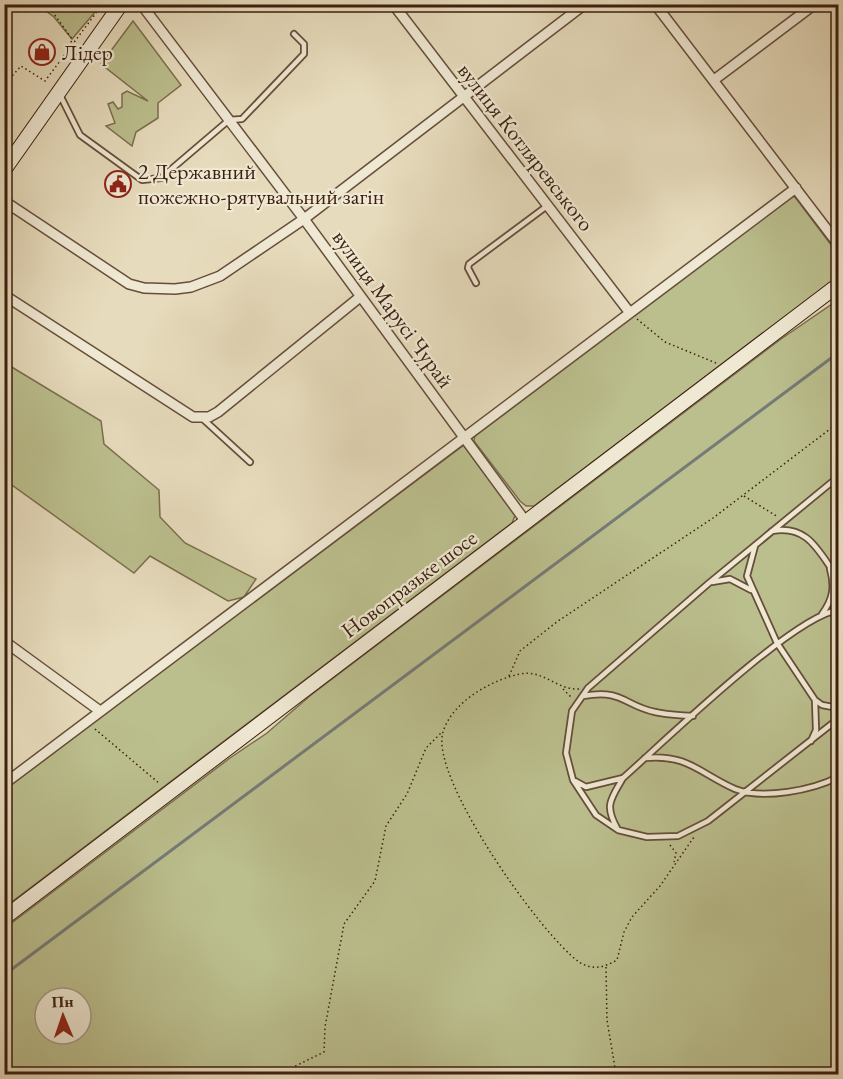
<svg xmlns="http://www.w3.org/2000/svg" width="843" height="1079" viewBox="0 0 843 1079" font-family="'EB Garamond',serif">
<rect width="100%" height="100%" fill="#e6dbbc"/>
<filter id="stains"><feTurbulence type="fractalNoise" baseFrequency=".00333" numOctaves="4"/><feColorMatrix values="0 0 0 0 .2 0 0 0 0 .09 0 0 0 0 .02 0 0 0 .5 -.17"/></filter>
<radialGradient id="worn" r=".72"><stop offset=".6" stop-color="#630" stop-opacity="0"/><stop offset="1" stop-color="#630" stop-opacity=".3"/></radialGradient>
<!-- green -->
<path fill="#bbbe8d" stroke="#7b6e4e" stroke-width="1.5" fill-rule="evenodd" d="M38,5H101L72,39L54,17Z
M133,21L181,85L158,103V118L136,132L132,146L106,126L115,123L108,104L113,102L118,109L122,107V94L127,91L148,101L101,64Z
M791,196L795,197L838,254V277L534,506H526L520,501L474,441L475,434Z
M838,300V1074H5V928L230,758L267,733L311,695L781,339ZM45,998H81V1034H45Z
M5,363L101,421L104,444L159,490L160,517L185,543L256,579L244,597L228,601L150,556L134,573L5,480Z
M464,445L516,513L512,523L5,907V789Z"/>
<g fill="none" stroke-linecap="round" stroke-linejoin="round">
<!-- stream -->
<path stroke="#757b77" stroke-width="3" d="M4,975L838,353"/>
<defs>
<path id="lane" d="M60,95L80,135L142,180L161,178L229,120L242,119L304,54V44L294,34
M476,283L468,268L469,264L547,206
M203,419L250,462
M838,477L709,583L588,688L572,711L566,753L573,780L596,815L618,830L647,837L678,836L708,821L838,719
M772,531C809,524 819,553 838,578
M755,546L747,576L777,643L815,700L816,730L811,741
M712,582L730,579L751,590
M822,614C833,599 835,587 830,569
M583,696C623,689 623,705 655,712C667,715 680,715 693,716
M815,700L822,705L838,708
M645,758C688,754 699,773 735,789C763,800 813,790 838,777
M575,781L586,787L623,778
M617,828C604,805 611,799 623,778C665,741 792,617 838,610"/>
<path id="street" d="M141,4L304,219L526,522
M393,4L630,313
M655,4L838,244
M714,80L815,4
M4,201L129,284L144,288L175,289L191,287L220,276L304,219L585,4
M4,295L193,417H209L218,412L360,297
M4,641L100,711
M4,784L796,188"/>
<path id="secondary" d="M4,170L121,4
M4,918L838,285"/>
</defs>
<!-- lane casing -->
<use href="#lane" stroke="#664e3a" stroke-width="8"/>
<!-- street casing -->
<use href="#street" stroke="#664e3a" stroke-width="12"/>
<!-- secondary casing -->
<use href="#secondary" stroke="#3b1f0f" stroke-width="16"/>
<!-- path -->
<path stroke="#3b1f0f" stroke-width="1.5" stroke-dasharray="1.5 3" stroke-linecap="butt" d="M47,4L72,39L70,46
M4,71L13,75L21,66L45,81L96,13V4
M637,319L665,342L716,363
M744,496L778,517
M509,676L520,651L558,621L713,518L838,423
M563,689L572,698
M579,689C556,690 543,669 520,674C491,680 452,702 443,732C429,777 541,935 579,962C593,971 605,967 617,960L624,932L632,917L660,886L694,837
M95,729L160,784
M670,845L676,853L674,862
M606,967L607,1020L615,1068L614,1074
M279,1074L324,1052L325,1027L344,924L375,881L386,826L407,794L426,748L442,732"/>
<!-- lane -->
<use href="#lane" stroke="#efe8d3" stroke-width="4.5"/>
<!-- street -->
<use href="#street" stroke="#efe8d3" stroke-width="9"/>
<!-- secondary -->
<use href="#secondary" stroke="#efe8d3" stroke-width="14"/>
</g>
<!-- icons -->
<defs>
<symbol id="shop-ring" viewBox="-11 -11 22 22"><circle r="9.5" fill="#efe8d3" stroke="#8f2418" stroke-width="1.5"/><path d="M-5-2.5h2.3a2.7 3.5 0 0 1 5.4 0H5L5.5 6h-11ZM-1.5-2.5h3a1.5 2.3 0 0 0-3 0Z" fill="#8f2418"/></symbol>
<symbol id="civic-ring" viewBox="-11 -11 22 22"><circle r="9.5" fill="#efe8d3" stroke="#8f2418" stroke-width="1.5"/><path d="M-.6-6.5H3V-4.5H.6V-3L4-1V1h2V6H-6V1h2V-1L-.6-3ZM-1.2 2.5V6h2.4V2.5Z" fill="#8f2418"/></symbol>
</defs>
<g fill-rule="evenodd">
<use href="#shop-ring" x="27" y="37" width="30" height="30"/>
<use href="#civic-ring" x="103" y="169" width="30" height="30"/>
</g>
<g text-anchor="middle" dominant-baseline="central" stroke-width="4.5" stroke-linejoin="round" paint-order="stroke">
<!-- poi labels -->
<g font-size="22" fill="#3b1f0f" stroke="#efe8d3" text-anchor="start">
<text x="62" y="52">Лідер</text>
<text x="138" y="171">2 Державний<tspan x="138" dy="25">пожежно-рятувальний загін</tspan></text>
</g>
<!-- street labels -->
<g font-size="22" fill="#3b1f0f" stroke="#efe8d3">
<text transform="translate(526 147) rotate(52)">вулиця Котляревського</text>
<text transform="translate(393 309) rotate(54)">вулиця Марусі Чурай</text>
<text transform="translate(409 584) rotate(-37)">Новопразьке шосе</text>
</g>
</g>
<!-- margin -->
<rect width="843" height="1079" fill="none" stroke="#e6dbbc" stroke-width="24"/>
<rect x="6" y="6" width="831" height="1067" fill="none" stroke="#3b1f0f" stroke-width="3"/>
<rect x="12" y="12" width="819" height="1055" fill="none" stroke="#3b1f0f" stroke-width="1.5"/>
<!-- north arrow -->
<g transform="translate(63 1016) rotate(358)"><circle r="28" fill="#efe8d3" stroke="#a79885" stroke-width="1.5"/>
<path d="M0-4.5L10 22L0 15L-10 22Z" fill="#8f2418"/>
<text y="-9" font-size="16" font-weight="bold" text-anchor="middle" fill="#3b1f0f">Пн</text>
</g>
<rect width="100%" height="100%" filter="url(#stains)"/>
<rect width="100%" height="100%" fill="url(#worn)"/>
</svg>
